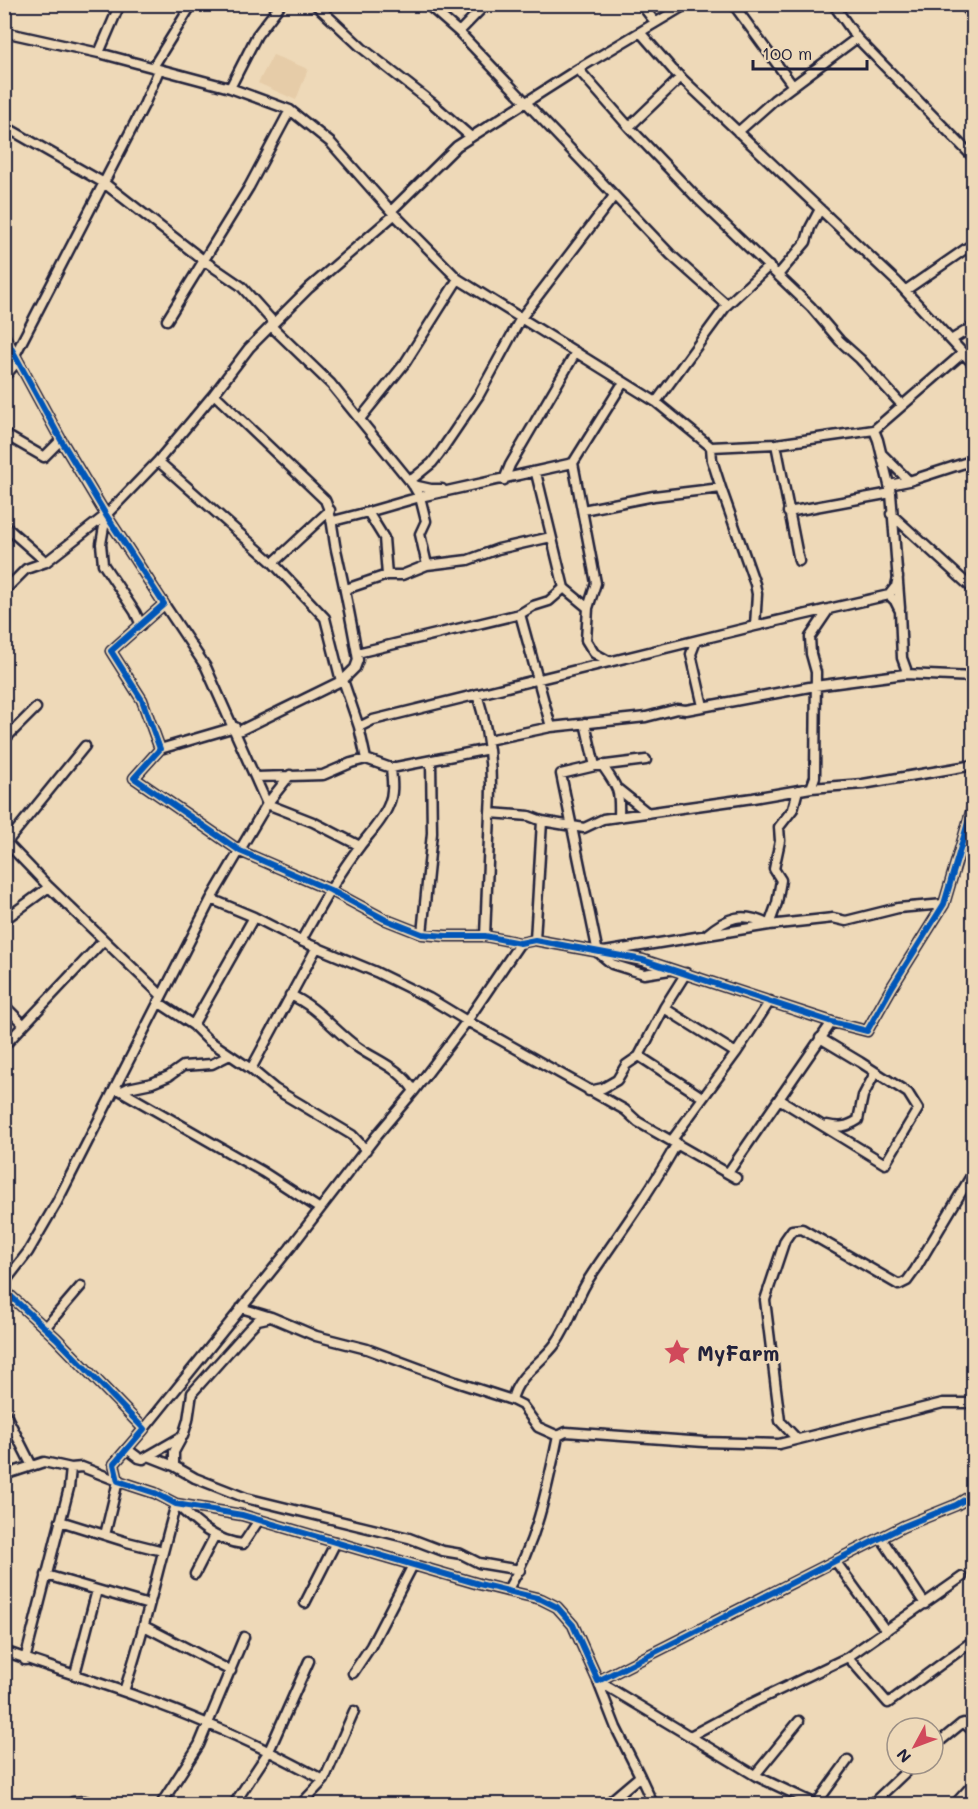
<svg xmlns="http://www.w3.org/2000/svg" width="978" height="1809" viewBox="0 0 978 1809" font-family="Mali,sans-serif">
<rect width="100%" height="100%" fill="#eed9b8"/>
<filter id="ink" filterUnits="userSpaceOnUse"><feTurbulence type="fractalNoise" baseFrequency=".0167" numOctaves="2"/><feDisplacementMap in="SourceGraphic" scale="12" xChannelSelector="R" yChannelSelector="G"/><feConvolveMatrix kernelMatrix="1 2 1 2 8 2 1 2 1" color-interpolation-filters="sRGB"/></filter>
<g filter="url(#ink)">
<!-- built -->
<path fill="#e6cca8" d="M273,55L308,69L296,100L258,83Z"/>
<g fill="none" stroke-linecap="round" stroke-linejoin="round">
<defs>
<path id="minor" d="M315,4L362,48L431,102L471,137
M427,4L459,32L671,255L727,305
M641,4L655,22
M733,4L793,86
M833,4L857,38L974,158
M963,4L974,16
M4,32L99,53L230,88L290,110L331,143L391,211L458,279L656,402L711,447L776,444L874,430L963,353
M459,32L486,4
M640,32L673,70L897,282L974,365
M99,53L120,4
M153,67L192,4
M578,69L629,127L698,199L811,307L840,341L860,359L902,405
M230,88L257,35L281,4
M4,126L104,183L203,260L241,286L274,323
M629,127L681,77
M738,132L774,100L857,38
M391,211L457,146L578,69L687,4
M778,275L806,242L810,228L820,209
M906,290L974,243
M167,320L249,187L290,110
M271,326L331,384L413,485L420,497L426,521L420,534L427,565
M4,335L61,440L106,515L164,604L111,651L142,700L160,749L134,778L240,851L330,890L384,919L422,934L446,936H485L520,943L535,940L643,960L832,1022L867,1031L892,987L944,904L974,802
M951,340L974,326
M15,355L144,105L159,70
M4,377L18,361
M214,394L325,500C334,519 332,535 337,554C345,590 352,624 358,660L355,668L343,680L237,732
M656,402L727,305L769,266
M360,419L405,363L458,279
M874,430L878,440L891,493L900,608
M4,434L44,457L61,440
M776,444L799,561
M711,447L712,460L721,488L755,584L757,594L755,626
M882,454L909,481
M158,461L273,563L325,618L341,681
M573,463L596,583L588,608L586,640L594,653L610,662
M504,480L510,465L576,352
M410,481L432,463L439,454L479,395L521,318L614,196
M413,485L431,489H442
M889,485L909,481L974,460
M583,510L654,496L721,488
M368,512L420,497L573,463L623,383
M788,512L891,493
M891,514L974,590
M106,515L101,544L103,564L135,612L141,625
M333,521L368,512L384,538L387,575
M4,525L46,562
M273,563L330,510
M564,588L588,608
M346,589L387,575H402L427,565L468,560L498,549L551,537
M4,591L26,569L46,562L106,515L158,461L214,394L249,348L309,288L394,215
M164,604L206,667L267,804L313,822L360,846
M520,614L551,727
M696,641L691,654L703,706
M357,653L520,614L533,606L549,601L564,588L536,473
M905,674L974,677
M343,680L359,727L366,759
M477,694C490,734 493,772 490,813L529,816L542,821L584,828L603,819L753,798L811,788L863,784L974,765
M585,723L595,766L561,774L598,953L769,925L833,918L846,921L898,908L944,904
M359,727L373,720L755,626L889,595L896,586L898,577
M4,740L36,708
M488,740L551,727L646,717L677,709L686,710L815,686L905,674L906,669L902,658L900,611L895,601L889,595
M160,749L235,727
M602,765C618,788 620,789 619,817
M598,766L646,760
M256,777L323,775L351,763L366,759L391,768L489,749
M811,788L815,777L816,672L811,654L810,637L829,609
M618,789L648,813
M4,840L49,887L161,995
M7,842L85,746
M211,899L254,917L301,941L376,972L429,998L467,1021L625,1110L638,1122L736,1178
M4,920L49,887
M422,934L432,833L431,761
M706,935C727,917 743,911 769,925L777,903L781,880L774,869L780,841L779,827L793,809L798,790
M485,936L490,813
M535,940L542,821
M301,941C319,909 337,876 360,846C370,833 383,820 389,804C394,792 392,780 391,768
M601,955L612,964L644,974L670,970
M290,995C317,1006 336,1033 360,1049C380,1062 401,1069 414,1091
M158,1002L193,1025L208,1040L251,1069L275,1089L352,1135L366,1150
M4,1005L24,1025
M664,1008L736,1053
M193,1025L254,917
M4,1046L104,940
M639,1056L702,1097
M251,1069L317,947
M116,1088L263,1172L320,1209
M122,1091L128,1088L152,1083L169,1076L183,1066L212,1064L230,1055
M589,1091L603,1088L617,1080L626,1065L639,1056L664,1008L686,973
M779,1099L885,1164L918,1109L908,1093L860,1062L820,1038
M827,1125C839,1128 847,1127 858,1120L863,1096L875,1073
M672,1140L736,1053L770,1001
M728,1173L832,1022
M4,1283L28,1252L57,1202L211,899L267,804L290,775
M4,1290L56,1338L144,1429L114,1464L118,1481L155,1493L176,1504L242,1515L479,1584L541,1599L557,1607L573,1625L598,1681L904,1526L956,1505L974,1494
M241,1308L271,1317L316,1336L367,1349L456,1382L512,1400L522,1405L538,1427L558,1436L566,1432L704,1442L779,1444L943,1403H974
M45,1328L81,1286
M512,1400C517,1375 542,1363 556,1343C571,1322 577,1295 592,1274C621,1231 652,1189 677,1143
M4,1411L32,1466
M144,1429L290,1248L377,1135L414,1091L467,1021L520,943
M797,1439L780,1421L765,1300L785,1240L792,1230L802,1229L899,1285L907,1281L915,1270L974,1171
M127,1449L139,1458L143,1459L183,1436L188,1420L192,1393L249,1329L258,1320L267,1318
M151,1457L174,1466L195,1478L246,1498L409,1538L443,1551L461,1554L479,1563L520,1570
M174,1466V1452L181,1439
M4,1475L44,1462L71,1468L82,1467L118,1481L105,1535
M60,1521L127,1542L163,1551
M882,1539L925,1604
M836,1562L886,1631
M195,1574L214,1537
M46,1575L149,1605
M507,1591C536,1544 547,1490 558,1436
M305,1603L336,1542
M144,1626L231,1671
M4,1651C72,1675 141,1695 208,1724C248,1740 286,1760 324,1780
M848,1657L888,1703L974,1640
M25,1660L69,1488L71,1468
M353,1673L371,1646L413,1565
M75,1674L97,1590
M598,1681L756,1776L816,1804
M598,1682L616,1728L640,1776L607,1804
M124,1691C145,1630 158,1567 176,1504C196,1523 214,1541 243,1544L259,1520
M690,1736L752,1703L848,1657L962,1577
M933,1747L961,1724L964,1723L974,1732
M755,1775L799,1721
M640,1776L653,1804
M71,1804L73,1802L85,1801L93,1804
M161,1804L199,1745L244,1637
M234,1804L269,1751L309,1661
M301,1804L324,1780L354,1711
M816,1804L848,1760
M872,1804L914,1764
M955,1804L974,1783"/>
</defs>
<!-- minor casing -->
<use href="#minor" stroke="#22223b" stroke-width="13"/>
<!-- minor -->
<use href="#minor" stroke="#eed9b8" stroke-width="8"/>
<defs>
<path id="cycleway" d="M4,335L61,440L106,515L164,604L111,651L142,700L160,749L134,778L240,851L330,890L384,919L422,934L446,936H485L520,943L535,940L643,960L832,1022L867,1031L892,987L944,904L974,802
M4,1290L56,1338L144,1429L114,1464L118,1481L155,1493L176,1504L242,1515L479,1584L541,1599L557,1607L573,1625L598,1681L904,1526L956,1505L974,1494"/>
</defs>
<!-- cycleway casing -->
<use href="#cycleway" stroke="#eed9b8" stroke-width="10"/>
<!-- cycleway -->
<use href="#cycleway" stroke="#0057b8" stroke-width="6"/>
</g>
</g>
<!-- icons -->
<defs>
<symbol id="sight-bare" viewBox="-9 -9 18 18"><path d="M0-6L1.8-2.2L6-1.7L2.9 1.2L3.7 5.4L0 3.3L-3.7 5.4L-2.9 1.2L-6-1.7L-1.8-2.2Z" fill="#d1495b" stroke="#eed9b8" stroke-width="2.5" paint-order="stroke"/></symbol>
</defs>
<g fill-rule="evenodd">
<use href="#sight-bare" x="658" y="1333" width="38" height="38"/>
</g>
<g text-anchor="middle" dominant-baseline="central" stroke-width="6" stroke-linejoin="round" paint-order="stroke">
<!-- poi labels -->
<g font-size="21" font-weight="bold" fill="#22223b" stroke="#eed9b8" text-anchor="start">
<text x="697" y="1352">MyFarm</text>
</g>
</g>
<!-- margin -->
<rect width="978" height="1809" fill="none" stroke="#eed9b8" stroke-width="24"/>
<rect x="12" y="12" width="954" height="1785" fill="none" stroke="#22223b" stroke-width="2" filter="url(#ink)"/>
<!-- north arrow -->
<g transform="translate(915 1746) rotate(229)"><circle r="28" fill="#eed9b8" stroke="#9c9086" stroke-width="1.5"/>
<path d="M0-4.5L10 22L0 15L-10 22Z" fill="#d1495b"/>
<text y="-9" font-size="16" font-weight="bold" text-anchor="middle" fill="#22223b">N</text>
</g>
<!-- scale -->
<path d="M753 60v9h114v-9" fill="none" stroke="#22223b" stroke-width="3"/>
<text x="762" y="60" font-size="18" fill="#22223b" stroke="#eed9b8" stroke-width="4.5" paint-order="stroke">100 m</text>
</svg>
